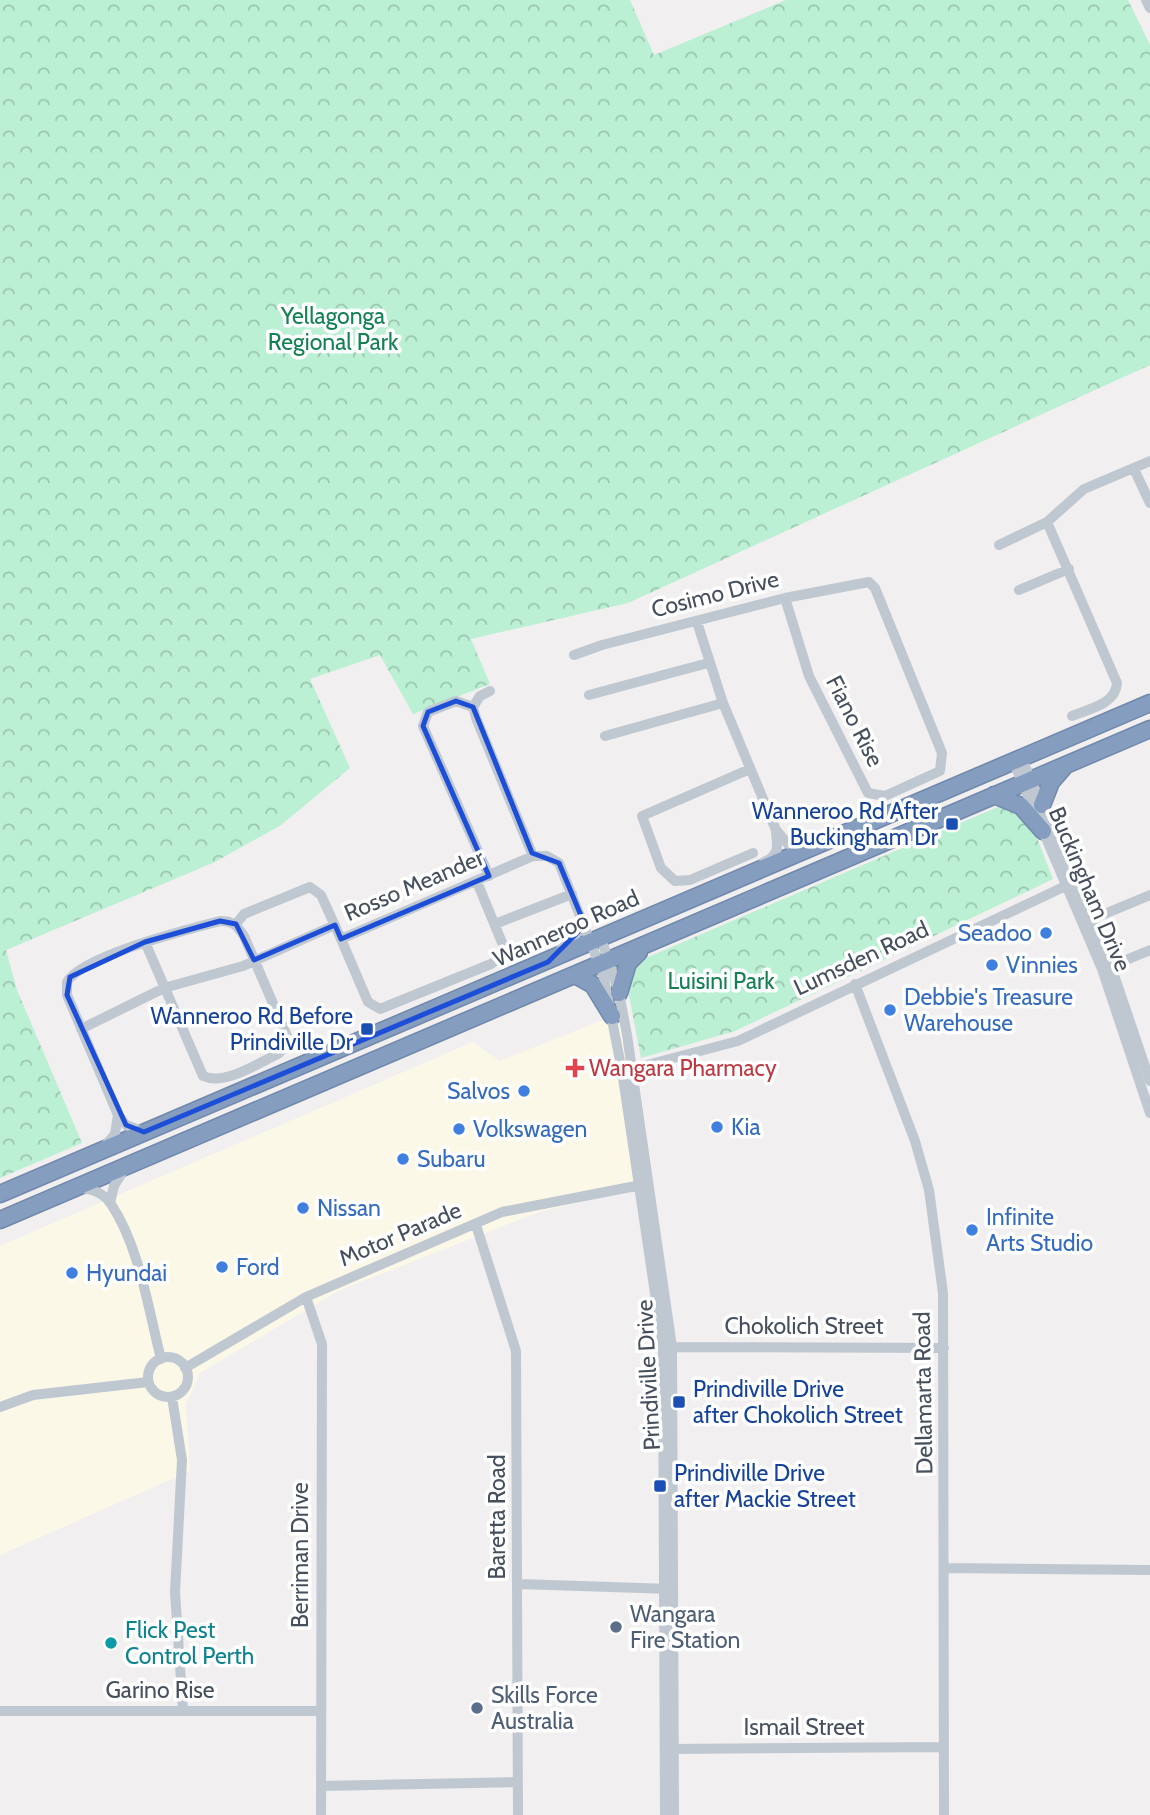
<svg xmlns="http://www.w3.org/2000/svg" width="1150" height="1815" viewBox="0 0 1150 1815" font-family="Cabin,sans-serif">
<defs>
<pattern id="park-crowns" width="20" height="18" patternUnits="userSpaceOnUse" patternTransform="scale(1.75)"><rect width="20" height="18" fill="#bcf0d4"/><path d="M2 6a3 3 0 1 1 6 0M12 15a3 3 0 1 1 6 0" fill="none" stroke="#9bc5af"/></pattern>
</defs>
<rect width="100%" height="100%" fill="#f1efef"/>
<!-- commercial -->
<path fill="#fcf8e8" d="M618,1014L639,1079L654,1185L539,1212L338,1291L200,1373L186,1404L190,1471L0,1555V1246L473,1042L500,1061Z"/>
<!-- park -->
<path fill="url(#park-crowns)" d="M0,0H630L654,55L786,0H1128L1150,45V365L628,603L471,639L490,684L413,714L380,655L310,679L350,768L281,825L215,862L6,950L17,990L82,1143L0,1178Z
M1021,797L1053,879L735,1031L641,1058L628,990L618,970Z"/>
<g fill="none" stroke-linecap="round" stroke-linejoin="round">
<defs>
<path id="highway" d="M994,795L1021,806L1043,831
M1042,805L1051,782L1064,767
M577,976L593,985L612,1016
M619,993L628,963L639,952
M0,1194L1150,703
M0,1220L1150,729"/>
</defs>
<!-- highway casing -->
<use href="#highway" stroke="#7088ab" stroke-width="19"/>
<!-- minor -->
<path stroke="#bfc8d1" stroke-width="10" d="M1146,0L1150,8
M1134,469L1150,503
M1047,522L1117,683C1116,704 1089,709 1072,716
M999,545L1047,522L1084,489L1150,461
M1019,590L1069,569
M697,622L723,703L776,830L788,844L804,851
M574,655L602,645L785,598L869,582L875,588L942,753L940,771L885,796L868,793L809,676L785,598
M490,691L480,696L473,707L476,718L533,856
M589,695L708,663
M473,707L456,701L428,712L423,726L489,876
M605,736L723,703
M1022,759L1111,966L1150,1081
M1014,763L1102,969L1150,1113
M750,769L642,816L661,868L675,881L690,880L753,853
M764,862C779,856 778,847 776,833
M1085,922L1150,895
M236,924L244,914L310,887L321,895L341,939L533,856H547L559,863L603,974L622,1071L663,1347L665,1815
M495,924L572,894
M601,938L619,993L627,1035L672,1347L674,1815
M341,939L368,1002L380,1009L491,964L501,957L503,945L477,882
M559,952L580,930L582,918
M1104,969L1150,950
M855,984L915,1141L929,1190L943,1293L944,1815
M81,1029L164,988L243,966L335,925
M624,1071L738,1041L1074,882
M144,1132L126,1125L118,1115L67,995V982C82,956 189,929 220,921C234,921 237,926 244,936L287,1036L283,1049L278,1054C258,1063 225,1086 203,1076L145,942
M105,1146L115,1134L118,1115
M78,1187C91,1189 103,1192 111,1204C140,1248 148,1308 161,1359
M110,1203L114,1186L125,1168
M476,1225L516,1351L518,1815
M306,1297L322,1344L321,1815
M666,1347L944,1348
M148 1377a20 20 0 1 1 40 0a20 20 0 1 1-40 0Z
M185,1368L306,1297L502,1212L646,1184
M172,1397L182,1460L175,1592L183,1711
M0,1407L33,1395L148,1382
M946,1568L1150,1570
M519,1584L671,1589
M0,1711H321
M669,1749L943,1747
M321,1786L517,1782"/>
<!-- highway -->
<use href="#highway" stroke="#859dbf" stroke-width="16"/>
</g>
<!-- marked area -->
<path fill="none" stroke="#1d4ed8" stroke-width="5" stroke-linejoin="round" d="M456,701L473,707L532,853L559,863L582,918L580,930L548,962L144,1132L126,1125L67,995L70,977L145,942L220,921L236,924L254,960L335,925L341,939L489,876L423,726L428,712Z"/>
<!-- markers -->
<g fill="#1a4fb4" stroke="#fff" stroke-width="2.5">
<rect x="945" y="817" width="14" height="14" rx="3.5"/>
<rect x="360" y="1022" width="14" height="14" rx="3.5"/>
<rect x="672" y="1395" width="14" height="14" rx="3.5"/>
<rect x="653" y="1479" width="14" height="14" rx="3.5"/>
</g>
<g fill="#3f7fe0" stroke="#fff" stroke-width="2.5">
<circle cx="1046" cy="933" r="7"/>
<circle cx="992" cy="965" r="7"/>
<circle cx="890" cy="1010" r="7"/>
<circle cx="524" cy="1091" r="7"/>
<circle cx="717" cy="1127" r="7"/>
<circle cx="459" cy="1129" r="7"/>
<circle cx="403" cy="1159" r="7"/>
<circle cx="303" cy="1208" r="7"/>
<circle cx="972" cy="1230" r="7"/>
<circle cx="222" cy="1267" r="7"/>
<circle cx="72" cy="1273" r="7"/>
</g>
<path fill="#e0444e" stroke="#fff" stroke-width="2.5" d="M571.5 1057.5h7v7h7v7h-7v7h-7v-7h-7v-7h7z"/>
<g fill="#5c6f8a" stroke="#fff" stroke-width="2.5">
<circle cx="616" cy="1627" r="7"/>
<circle cx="477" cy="1708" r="7"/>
</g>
<circle fill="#0f9aa8" stroke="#fff" stroke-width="2.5" cx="111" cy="1643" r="7"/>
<g text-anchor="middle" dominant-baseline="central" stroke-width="7" stroke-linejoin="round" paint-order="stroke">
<!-- park labels -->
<g font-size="23" fill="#148153" stroke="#fff">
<text x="333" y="316">Yellagonga<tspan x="333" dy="26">Regional Park</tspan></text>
<text x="721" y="981">Luisini Park</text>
</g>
<!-- street labels -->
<g font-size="23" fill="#46505d" stroke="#fff">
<text transform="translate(715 594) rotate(-14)">Cosimo Drive</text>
<text transform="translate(855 721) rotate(63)">Fiano Rise</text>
<text transform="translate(414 885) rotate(-23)">Rosso Meander</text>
<text transform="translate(1090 889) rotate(67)">Buckingham Drive</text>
<text transform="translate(566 928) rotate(-24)">Wanneroo Road</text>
<text transform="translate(861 958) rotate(-25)">Lumsden Road</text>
<text transform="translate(400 1234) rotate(-23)">Motor Parade</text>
<text x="804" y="1326">Chokolich Street</text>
<text transform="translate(648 1375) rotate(-93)">Prindiville Drive</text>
<text transform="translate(923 1393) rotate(-91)">Dellamarta Road</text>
<text transform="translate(497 1517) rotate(-90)">Baretta Road</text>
<text transform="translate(300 1555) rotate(-90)">Berriman Drive</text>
<text x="160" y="1690">Garino Rise</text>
<text x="804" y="1727">Ismail Street</text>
</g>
<!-- transit labels -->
<g font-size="23" fill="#164399" stroke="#fff" text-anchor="end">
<text x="938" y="811">Wanneroo Rd After<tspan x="938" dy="26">Buckingham Dr</tspan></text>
<text x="353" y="1016">Wanneroo Rd Before<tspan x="353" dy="26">Prindiville Dr</tspan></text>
<text x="693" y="1389" text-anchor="start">Prindiville Drive<tspan x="693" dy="26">after Chokolich Street</tspan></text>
<text x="674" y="1473" text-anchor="start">Prindiville Drive<tspan x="674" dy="26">after Mackie Street</tspan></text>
</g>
<!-- shop labels -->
<g font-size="23" fill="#366cbe" stroke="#fff" text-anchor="start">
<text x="1032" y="933" text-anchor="end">Seadoo</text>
<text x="1006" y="965">Vinnies</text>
<text x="904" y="997">Debbie's Treasure<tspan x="904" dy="26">Warehouse</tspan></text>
<text x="510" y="1091" text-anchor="end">Salvos</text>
<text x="731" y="1127">Kia</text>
<text x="473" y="1129">Volkswagen</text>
<text x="417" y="1159">Subaru</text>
<text x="317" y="1208">Nissan</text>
<text x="986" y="1217">Infinite<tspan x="986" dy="26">Arts Studio</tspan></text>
<text x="236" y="1267">Ford</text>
<text x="86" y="1273">Hyundai</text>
</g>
<!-- health labels -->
<g font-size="23" fill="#be3a42" stroke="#fff" text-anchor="start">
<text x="589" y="1068">Wangara Pharmacy</text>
</g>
<!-- service labels -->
<g font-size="23" fill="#4e5e75" stroke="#fff" text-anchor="start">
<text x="630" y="1614">Wangara<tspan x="630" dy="26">Fire Station</tspan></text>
<text x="491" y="1695">Skills Force<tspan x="491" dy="26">Australia</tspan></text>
</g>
<!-- culture labels -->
<g font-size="23" fill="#0d838f" stroke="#fff" text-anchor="start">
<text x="125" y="1630">Flick Pest<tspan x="125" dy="26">Control Perth</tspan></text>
</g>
</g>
</svg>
